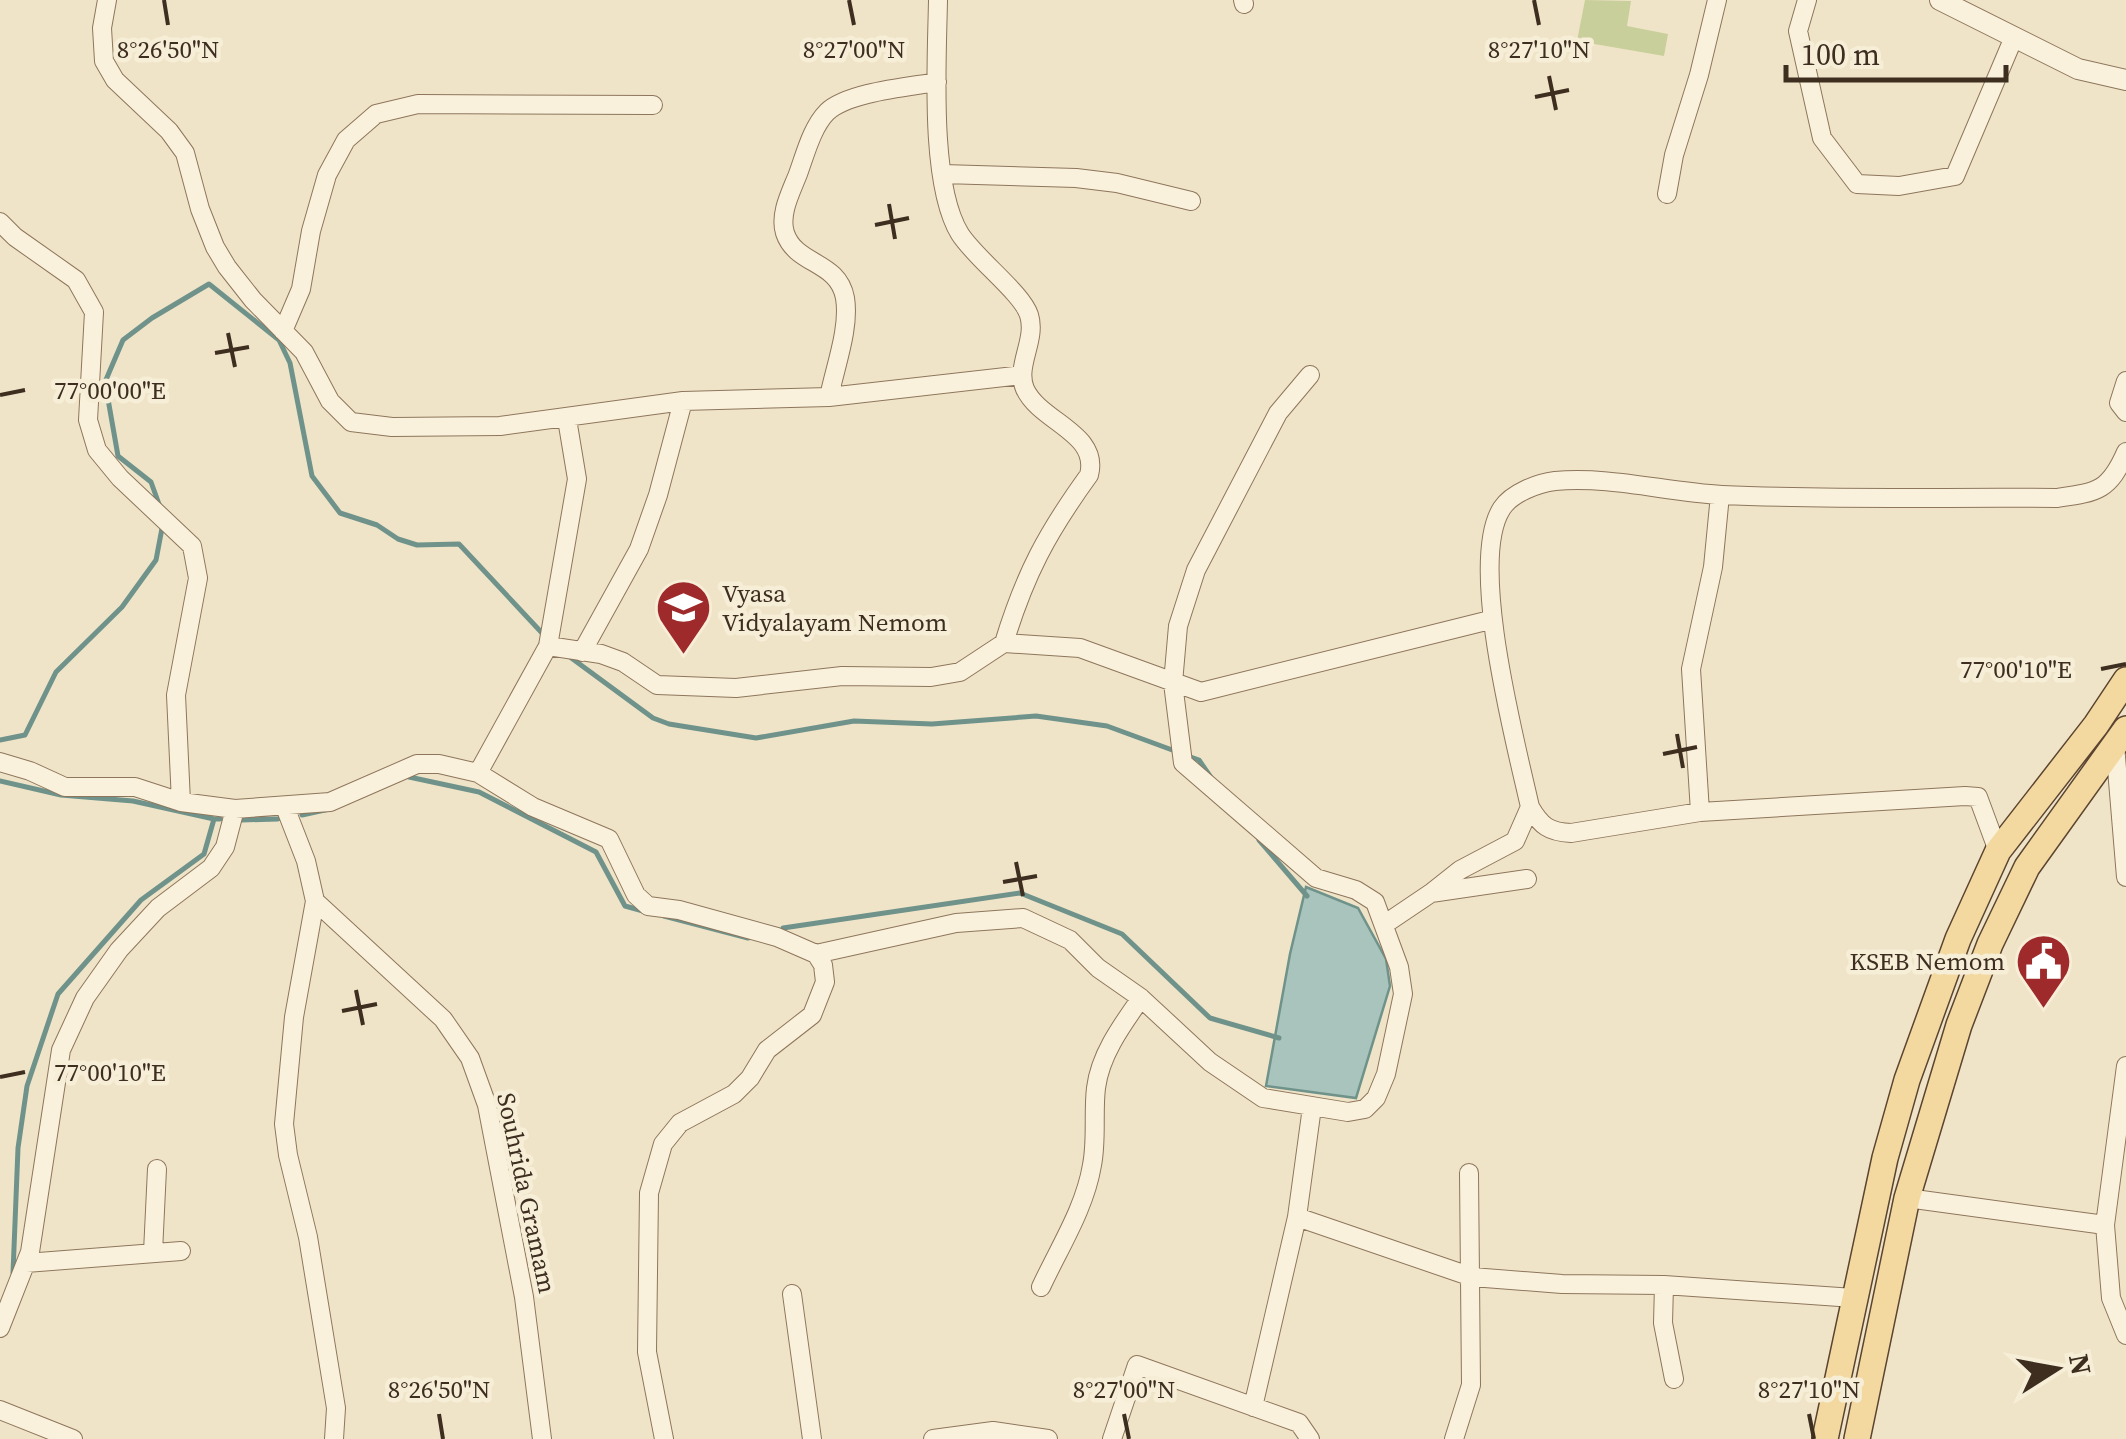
<svg xmlns="http://www.w3.org/2000/svg" width="2126" height="1439" viewBox="0 0 2126 1439" font-family="'Source Serif 4',serif">
<rect width="100%" height="100%" fill="#f0e4c8"/>
<!-- green -->
<path fill="#c9cf9b" d="M1585,0L1631,1L1627,26L1668,34L1664,56L1577,41Z"/>
<!-- water -->
<path fill="#a9c4bc" stroke="#6f938a" stroke-width="2.5" d="M1306,887L1358,908L1386,959L1390,986L1356,1098L1266,1086L1290,954Z"/>
<g fill="none" stroke-linecap="round" stroke-linejoin="round">
<!-- stream -->
<path stroke="#6f938a" stroke-width="5" d="M160,507L151,482L118,456L105,382L123,340L152,318L209,284L279,340L290,363L312,476L340,513L377,525L398,539L417,545L459,544L542,633
M570,657L653,718L669,724L756,738L854,721L932,724L1036,716L1107,726L1175,751
M0,740L25,735L56,672L122,607L156,560L163,523
M1185,755L1199,760L1210,776
M409,777L479,792L596,852L625,906L643,911
M0,781L61,795L133,801L214,819
M302,815L334,808
M241,820L278,819
M1259,840L1307,896
M664,916L748,938
M783,928L1020,893L1122,934L1210,1018L1279,1038
M13,1273L18,1148L27,1086L58,994L141,900L204,854L214,819H220"/>
<defs>
<path id="minor" d="M107,0L102,28L104,61L115,80L169,131L185,153L200,209L215,247L227,267L253,300L304,352L330,401L351,422L392,427L500,426L683,401L829,397L1022,375
M938,0C937,60 929,184 960,234C976,259 1022,293 1029,315C1037,340 1015,366 1025,389C1040,422 1100,433 1089,475C1047,533 1025,574 1004,643
M1243,0L1244,4
M1807,0L1798,31L1822,138L1857,184L1899,186L1955,176L2014,37
M943,174L1076,178L1117,183L1191,201
M1667,194L1674,155L1699,75L1717,0
M0,222L15,237L76,280L94,312L88,420L97,450L120,478L192,546L198,578L176,695L181,802
M283,331L301,289L311,231L327,175L346,140L376,114L418,104L653,105
M2126,381L2119,403L2126,412
M829,397C835,367 850,328 845,298C838,260 796,266 785,233C779,214 791,192 798,174C805,155 812,127 827,112C848,92 909,87 937,82
M548,646L601,654L623,662L657,685L736,688L842,676L931,677L960,672L1004,643L1080,648L1201,692L1490,620
M582,652L639,549L658,495L683,401
M2115,745L2126,877
M0,762L30,771L65,787H135L181,802L235,809L330,802L417,764H439L478,773L548,646L577,479L567,419
M478,773L533,807L609,839L636,895L648,906L679,910L777,937L816,954L823,965L825,982L812,1015L767,1050L750,1078L734,1094L680,1123L663,1144L649,1193L647,1352L664,1439
M285,807L306,861L315,901L294,1017L284,1124L288,1155L308,1237L336,1408L334,1439
M1700,812L1691,669L1713,567L1720,495
M1998,851L1978,797L1965,796L1700,812L1571,833C1549,832 1541,826 1530,807C1516,744 1467,561 1502,508C1512,493 1538,483 1555,481C1611,476 1666,492 1722,495C1833,500 1946,497 2057,498C2098,492 2109,491 2126,452
M1431,893L1460,870L1515,841L1530,807
M315,901L443,1019L470,1058L487,1105L524,1297L542,1439
M1385,924L1431,893L1527,879
M816,954L956,923L1023,918L1070,940L1098,968L1141,998L1210,1062L1263,1098L1348,1112L1365,1109L1376,1098L1386,1074L1403,994L1399,967L1375,902L1356,890L1316,878L1183,763L1173,683L1178,626L1196,570L1278,413L1310,375
M2126,1066L2105,1225L2111,1298L2126,1335
M1312,1107L1297,1217L1472,1277L1562,1284L1664,1285L1854,1298
M1907,1198L2105,1225
M153,1252L157,1169
M26,1263L181,1251
M1664,1285L1663,1323L1674,1379
M1041,1287C1059,1248 1085,1208 1092,1165C1097,1140 1093,1113 1096,1088C1100,1055 1122,1025 1141,998
M792,1294L812,1439
M0,1328L30,1252L61,1050L85,998L119,950L158,908L211,868L225,847L235,809
M1253,1407L1297,1217
M0,1410L73,1439
M933,1439L993,1431L1048,1439
M1112,1439L1137,1365L1299,1423L1310,1439
M1454,1439L1471,1385L1469,1173"/>
<path id="tertiary" d="M1940,0L2078,69L2126,80"/>
<path id="primary" d="M1825,1439L1885,1158L1907,1080L1958,939L1998,851L2096,725L2126,680
M1857,1439L1907,1198L1959,1025L1990,944L2027,867L2126,729"/>
</defs>
<!-- minor casing -->
<use href="#minor" stroke="#8d765c" stroke-width="20"/>
<!-- tertiary casing -->
<use href="#tertiary" stroke="#8d765c" stroke-width="22"/>
<!-- primary casing -->
<use href="#primary" stroke="#5b4430" stroke-width="28"/>
<!-- minor -->
<use href="#minor" stroke="#faf1dc" stroke-width="18"/>
<!-- tertiary -->
<use href="#tertiary" stroke="#faf1dc" stroke-width="20"/>
<!-- primary -->
<use href="#primary" stroke="#f3d9a0" stroke-width="25"/>
</g>
<!-- ticks -->
<path fill="none" stroke="#3d2e20" stroke-width="4" d="M164,0L168,25M849,0L854,25M1534,0L1539,25M1549,76L1556,110M1535,97L1569,90M889,204L895,239M875,225L909,218M228,333L235,367M215,353L249,347M0,395L25,390M2101,669L2126,664M1677,734L1683,768M1663,754L1697,747M1016,862L1023,896M1003,882L1037,876M356,990L363,1025M342,1011L377,1004M0,1077L25,1072M439,1414L443,1439M1124,1414L1129,1439M1809,1414L1814,1439"/>
<!-- icons -->
<defs>
<symbol id="school-pin" viewBox="-11 -11 22 30"><path d="M0 17L-7.5 6A9.5 9.5 0 1 1 7.5 6Z" fill="#9e2a2b" stroke="#f7eed8"/><path d="M0-5L7-2L0 1L-7-2ZM-4 1L0 2.5L4 1V4Q0 6-4 4Z" fill="#fff"/></symbol>
<symbol id="civic-pin" viewBox="-11 -11 22 30"><path d="M0 17L-7.5 6A9.5 9.5 0 1 1 7.5 6Z" fill="#9e2a2b" stroke="#f7eed8"/><path d="M-.6-6.5H3V-4.5H.6V-3L4-1V1h2V6H-6V1h2V-1L-.6-3ZM-1.2 2.5V6h2.4V2.5Z" fill="#fff"/></symbol>
</defs>
<g fill-rule="evenodd">
<use href="#school-pin" x="652" y="576" width="63" height="86"/>
<use href="#civic-pin" x="2012" y="930" width="63" height="86"/>
</g>
<g text-anchor="middle" dominant-baseline="central" stroke-width="9" stroke-linejoin="round" paint-order="stroke">
<!-- poi labels -->
<g font-size="25" fill="#3d2e20" stroke="#f7eed8" text-anchor="start">
<text x="722" y="593">Vyasa<tspan x="722" dy="29">Vidyalayam Nemom</tspan></text>
<text x="2005" y="961" text-anchor="end">KSEB Nemom</text>
</g>
<!-- street labels -->
<g font-size="25" fill="#3d2e20" stroke="#f7eed8">
<text transform="translate(527 1193) rotate(78)">Souhrida Gramam</text>
</g>
</g>
<g font-size="25" text-anchor="middle" fill="#3d2e20" stroke="#f7eed8" stroke-width="9" stroke-linejoin="round" paint-order="stroke">
<text x="168" y="58">8°26'50"N</text>
<text x="854" y="58">8°27'00"N</text>
<text x="1539" y="58">8°27'10"N</text>
<text x="110" y="399">77°00'00"E</text>
<text x="2016" y="678">77°00'10"E</text>
<text x="110" y="1081">77°00'10"E</text>
<text x="439" y="1398">8°26'50"N</text>
<text x="1124" y="1398">8°27'00"N</text>
<text x="1809" y="1398">8°27'10"N</text>
</g>
<!-- north arrow -->
<g transform="translate(2056 1369) rotate(79)" stroke="#f7eed8" stroke-width="8" paint-order="stroke">
<path d="M0-8L18 38L0 25L-18 38Z" fill="#3d2e20"/>
<text y="-15" font-size="28" font-weight="bold" text-anchor="middle" fill="#3d2e20">N</text>
</g>
<!-- scale -->
<path d="M1786 65v15h220v-15" fill="none" stroke="#3d2e20" stroke-width="5"/>
<text x="1801" y="65" font-size="30" fill="#3d2e20" stroke="#f7eed8" stroke-width="8" paint-order="stroke">100 m</text>
</svg>
